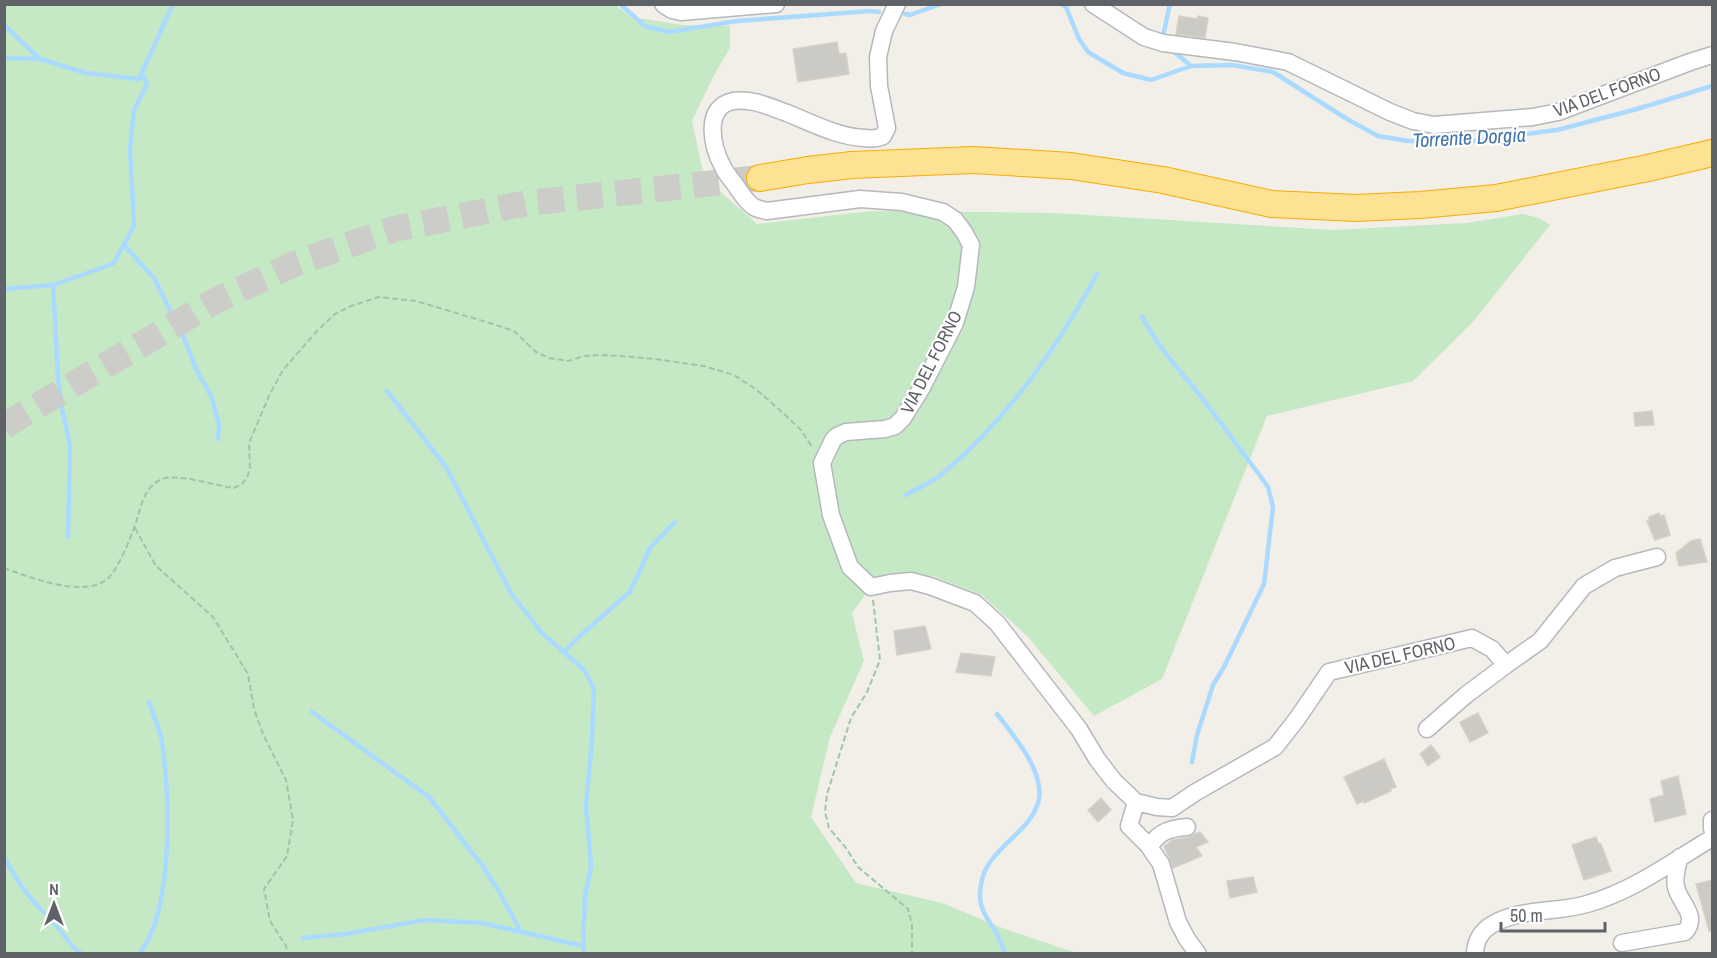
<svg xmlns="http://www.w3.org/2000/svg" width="1717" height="958" viewBox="0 0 1717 958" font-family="'Archivo Narrow',sans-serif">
<rect width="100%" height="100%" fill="#f1efe8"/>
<!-- green -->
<path fill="#c5e8c5" d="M614,4L631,17L683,25L730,26V48L714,75L692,121L704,177L757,224L871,211L1054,213L1333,230L1467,223L1523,214L1539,218L1550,225L1472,323L1413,381L1267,416L1162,679L1094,716L1028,637L982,595L933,576L878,577L852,613L864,661L830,737L811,817L856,883L942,903L1005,929L1076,953L5,954V5Z"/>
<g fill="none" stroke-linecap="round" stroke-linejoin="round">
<!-- stream -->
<path stroke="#aadaff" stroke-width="4.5" d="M620,4L645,26L669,32L737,21L870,11L879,12
M1061,4L1066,7L1079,39L1088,52L1123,73L1151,80L1191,66L1232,65L1273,72L1347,119L1378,136L1408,141H1471L1557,130L1637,109L1712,86
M905,14L910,15L941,4
M4,25L40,59
M1163,36L1170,4
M1172,50L1191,66
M4,58L40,59L86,73L139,79L173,4
M124,245L154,278L184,338L196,369L212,398L219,424L218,439
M53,285L58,375L61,404L70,446L68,537
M4,289L53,285L113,264L134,226L130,149L134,110L147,84L142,74
M1142,316C1157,348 1184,374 1205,402C1224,427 1242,452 1261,477L1268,487L1273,507L1264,584L1224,667L1213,685L1197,735L1192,762
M387,391L446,467L511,593L541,632L584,670L594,688L592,740L586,805L591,866L585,897L583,946L585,954
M906,495C917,488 931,483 942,474C1007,420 1057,348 1097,274
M564,652L583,633L630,592L650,548L675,522
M312,712L429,797L484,868L500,893L521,932
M997,714C1014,736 1047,774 1038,803C1033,819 1019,832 1007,843C990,860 981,870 980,894C979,911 991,923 998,936C1001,942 1003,948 1005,954
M4,857L19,883L34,902L56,925L72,946L82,954
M303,938L346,934L424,920L482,923L583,946
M139,954C174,912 170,794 162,742C160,729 153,715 149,702"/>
</g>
<!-- building -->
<path fill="#cccac5" stroke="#d6d1c6" stroke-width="1.5" d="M1179,16L1197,19L1198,16L1208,18L1205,38L1176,34Z
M837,42L839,54L846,53L849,74L798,82L793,49Z
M1652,411L1654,425L1635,426L1634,413Z
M1659,513L1660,516L1664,515L1670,535L1655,540L1647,521L1649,520V517Z
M1700,539L1707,562L1679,566L1676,553L1691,541Z
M925,626L931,649L897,655L894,631Z
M961,653L995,657L991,676L956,672Z
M1478,713L1488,733L1470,742L1460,722Z
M1431,745L1440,757L1428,766L1420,754Z
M1384,759L1396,787L1390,789L1391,791L1364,803L1363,801L1357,804L1344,777Z
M1678,776L1686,814L1655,822L1650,799L1664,795L1661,781Z
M1101,798L1111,810L1098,822L1088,810Z
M1200,832L1208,842L1196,847L1202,856L1173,868L1164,846L1173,840L1189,837Z
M1596,837L1598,843L1601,844L1611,871L1584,880L1572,845Z
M1253,877L1257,892L1230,898L1227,881Z
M1713,880V931H1709L1696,884Z"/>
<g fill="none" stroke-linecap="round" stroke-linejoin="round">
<!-- highway-tunnel -->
<path stroke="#ccccc8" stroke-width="26" stroke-dasharray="26 13" stroke-linecap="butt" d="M4,426L84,378L215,301L294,264L394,229L528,203L760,178"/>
<defs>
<path id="minor" d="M663,4L672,10L681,12L776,4
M897,4L884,31L878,57L879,86L887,128L883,136C877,139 872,139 865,138C838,137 812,123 787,113C770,107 752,98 733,101C703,107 712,147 723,167C726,174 732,180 736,186C741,193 746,202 754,207C757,209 763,210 767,211L860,199L902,202L943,212L955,220L964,232L971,245L966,287L955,323L921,389L903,418L895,426L885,429L846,432L837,436L833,440L822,463L831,515L850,567L871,587L890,583L911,581L930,586L975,603L997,623L1079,729L1097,759L1114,781L1136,802L1157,807L1172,808L1196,792L1275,747L1297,719L1329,672L1472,638L1492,649L1506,665
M1093,4L1144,37L1163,43L1235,52L1288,62L1390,112L1413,121L1434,125L1533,117L1558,112L1690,62L1712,55
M1427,729L1466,695L1506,665L1540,641L1584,586L1615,568L1657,557
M1136,802L1129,826L1148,845L1161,864L1178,922L1187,939L1198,954
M1712,820V829
M1150,848C1156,832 1171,828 1187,827
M1622,943L1685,932C1699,915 1680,904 1676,887C1674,877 1677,866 1680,857
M1475,954C1475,941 1482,930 1493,924C1521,908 1556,913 1587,904C1633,891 1672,862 1712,838"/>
<path id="highway" d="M760,178L808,170L852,165L973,160L1071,166L1163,180L1272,204L1356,208L1420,205L1496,198L1648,168L1712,153"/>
</defs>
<!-- minor casing -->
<use href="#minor" stroke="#b5b8bc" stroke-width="19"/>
<!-- highway casing -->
<use href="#highway" stroke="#f9ab00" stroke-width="28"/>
<!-- path -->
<path stroke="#9cc7a9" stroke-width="2" stroke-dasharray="6 3" stroke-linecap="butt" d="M135,528L156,566L213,617L248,674L254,709L263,734L286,780L293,820L287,856L264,889L270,921L286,946L288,954
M4,568C29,577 82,598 106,580C117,573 135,529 138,515C143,500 146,486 162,479C177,473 217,486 234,488L242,484L247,478L250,467L249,443L269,396L283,370L317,331L335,314L351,306L379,297L416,301L493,324L514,331L536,352L549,358L568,361L584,356L606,355L655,359L704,366L734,375L757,390L782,412L801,430L812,447
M873,600L880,660L867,692L851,718L827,794L825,812L829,828L846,848L858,867L908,909L912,924V954"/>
<!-- minor -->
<use href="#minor" stroke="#fff" stroke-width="16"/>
<!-- highway -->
<use href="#highway" stroke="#fde293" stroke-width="26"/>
</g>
<g text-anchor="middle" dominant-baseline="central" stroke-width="4.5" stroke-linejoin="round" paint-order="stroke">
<!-- street labels -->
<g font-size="18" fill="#5f6368" stroke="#fff">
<text transform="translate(1607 92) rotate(-20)">VIA DEL FORNO</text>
<text transform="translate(931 362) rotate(-63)">VIA DEL FORNO</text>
<text transform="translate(1400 655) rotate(-13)">VIA DEL FORNO</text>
</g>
<!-- water labels -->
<g font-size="20" font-style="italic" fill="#4174aa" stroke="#fff">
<text transform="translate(1469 137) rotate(-3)">Torrente Dorgia</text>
</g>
</g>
<!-- border -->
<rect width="1717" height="958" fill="none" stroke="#5f6368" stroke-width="12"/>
<!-- north arrow -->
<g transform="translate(54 904)" stroke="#ffffff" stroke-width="4.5" paint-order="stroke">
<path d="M0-4.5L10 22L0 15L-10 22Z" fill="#5f6368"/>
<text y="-9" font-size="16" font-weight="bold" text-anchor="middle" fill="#5f6368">N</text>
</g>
<!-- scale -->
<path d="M1501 922v9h104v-9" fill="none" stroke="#5f6368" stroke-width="3"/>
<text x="1510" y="922" font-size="18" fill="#5f6368" stroke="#ffffff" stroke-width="4.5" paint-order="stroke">50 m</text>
</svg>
